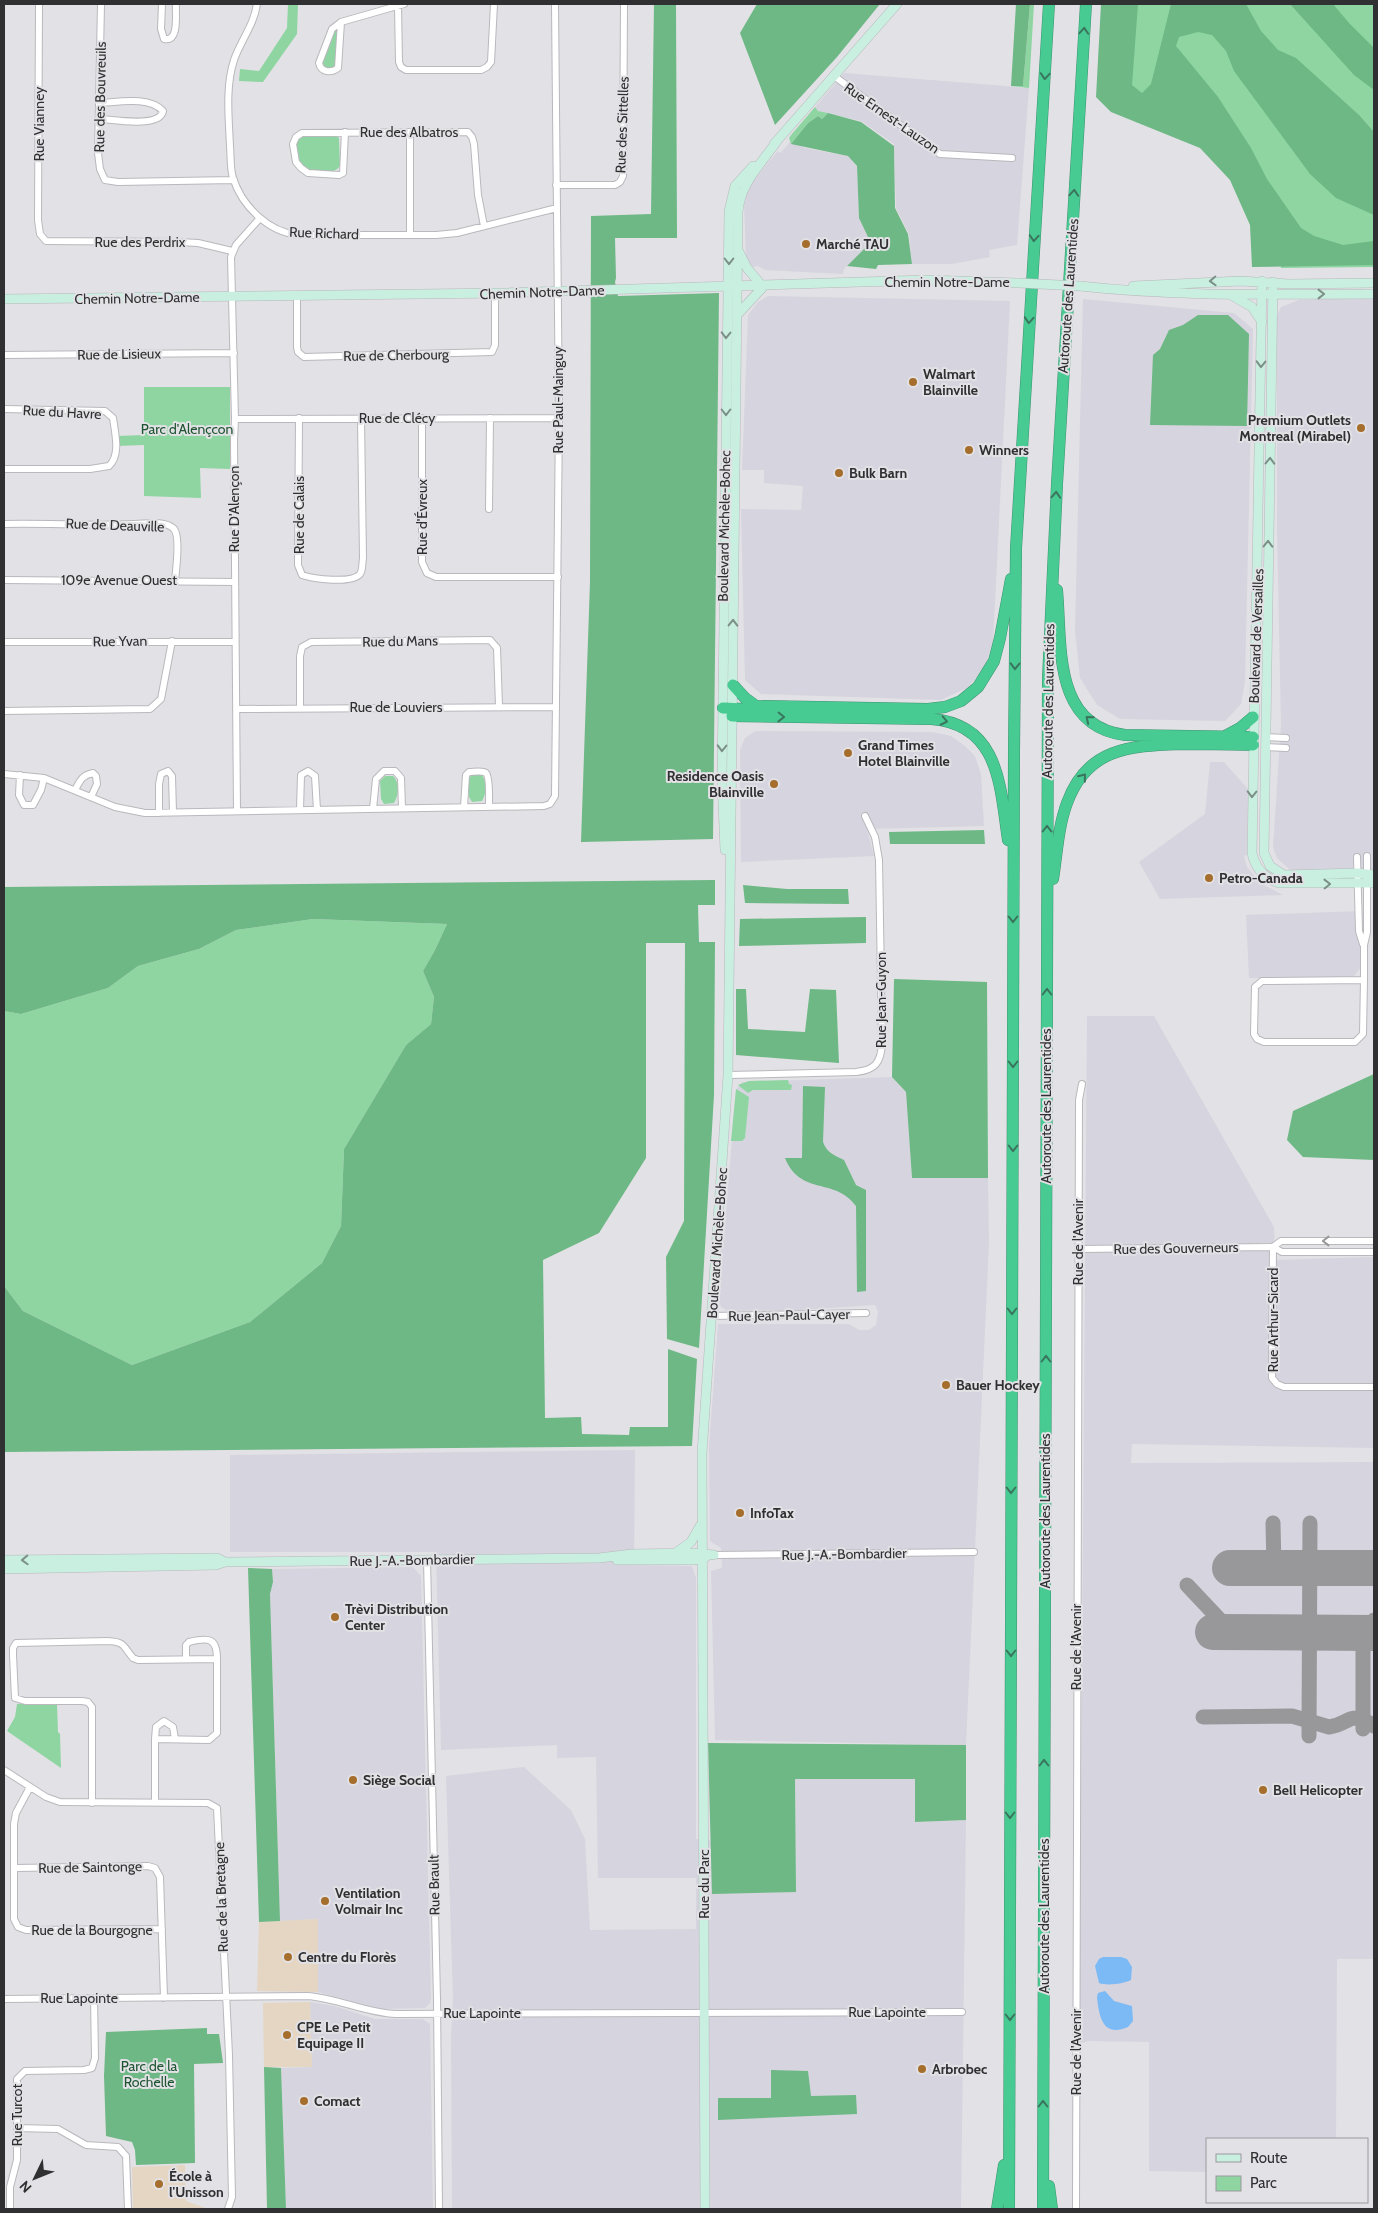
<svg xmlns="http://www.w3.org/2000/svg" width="1378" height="2213" viewBox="0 0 1378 2213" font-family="Cabin,sans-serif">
<rect width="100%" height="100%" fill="#e2e1e5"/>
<!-- built -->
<path fill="#d6d4de" d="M844,73L1029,88L1017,245L989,250L990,257L952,264H912L909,234L896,208L894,144L861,121L818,111L815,107Z
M790,142L805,148L848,156L857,167L859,218L868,237L869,244L844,269L843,274L765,270L758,266L752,267L746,256L744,204L747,191L755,178L778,151L780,153L783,150Z
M768,296L1010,301L993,642L984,669L967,688L941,700L761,694L745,680L741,509L801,510L803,486L764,483V470H742L748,315L758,302Z
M1374,297V870H1290L1277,858L1273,847L1281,724L1277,530V316L1281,307L1299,300Z
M1083,299L1234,313L1253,329L1245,682L1241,704L1225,721L1120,719L1097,705L1080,678L1075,631Z
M755,731L932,732L951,736L965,746L975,756L981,774L984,826L867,829L874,856L741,862L740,750L745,738Z
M1210,762H1224L1248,789L1247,855L1244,856L1247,867L1260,883L1283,895L1160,899L1139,862L1205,814Z
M1362,911L1361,967L1354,976L1348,979L1249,978L1246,915Z
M1087,1016H1154L1274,1227L1275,1260L1374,1257V1448L1132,1444L1131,1463L1374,1462V1959H1337L1336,2139H1207V2172L1149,2171V2042L1088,2041L1082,2043L1079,2047Z
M892,1077L906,1092L912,1178H988L989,1243L966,1745L715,1740L711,1571L722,1568L721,1548L710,1541L709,1447L718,1324H849L859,1330H869L876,1325L878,1312L875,1305L799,1310L728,1311L721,1307L717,1294L721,1239L724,1238L736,1090L742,1082Z
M635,1450L634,1565L692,1566L696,1578V1839L713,1841L796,1892L795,1779H915V1822L966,1820L961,2209H452L451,2036L453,2000L446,1776L524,1767L571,1810L585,1839L590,1930L696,1929V1878H598L596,1757L557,1758V1745L441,1750L436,1552H230V1455Z
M413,1567L421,1576L431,1999L430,2003L425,2008L381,2009L318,1992V1919L280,1921L270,1594L273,1582L272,1569Z
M310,2002L334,2006L375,2019H423L430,2024L433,2209H286L281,2068L312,2067Z"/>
<!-- education -->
<path fill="#e4d6c2" d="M318,1919V1992L257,1991L259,1922Z
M310,2002L312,2067H264L263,2003Z
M185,2165L186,2201L208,2209H133L132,2167Z"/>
<!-- green -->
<path fill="#8ed5a2" d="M288,4H298L297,34L263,82L239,81L240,69L259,71L287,28Z
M1030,4H1034L1029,88L1011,86H1023Z
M1109,4H1374V267L1281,268L1279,237L1237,158L1106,79Z
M334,30L337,31L336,64L332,68H325L322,65V62Z
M815,107L818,111L828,113L822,119L818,116L808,123L791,144L789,138L791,135Z
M303,136H336L339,138L340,166C333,177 304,173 298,161C296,156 297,147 297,141Z
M144,387H230V469L200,468L201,498L144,496V445L117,446V436L144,435Z
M473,774H481C487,780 487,793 482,801L472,802L469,797L468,779Z
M385,776H393C400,782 399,795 394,803L384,804L381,799L380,781Z
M313,919L447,924L435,950L423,971L434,997L431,1024L406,1045L344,1149L341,1226L322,1263L250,1322L132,1365L23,1311L4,1286V1011L21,1014L108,988L138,966L199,949L236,930Z
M788,1080L789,1084L792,1085L791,1090H753L748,1093L738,1085L749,1081Z
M736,1089L749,1097L745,1138L742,1141H731Z
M17,1704H57L58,1732L60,1734L61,1768L7,1731L15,1717Z"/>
<!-- forest -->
<path fill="#6db884" d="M654,4H676L677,238H615L616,278L615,282L618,296L719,293L713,839L581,842L590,582L591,216L651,214Z
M757,4H880L837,57L775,125L740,33Z
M1016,4H1030L1023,86H1011Z
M1101,4H1138L1132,85L1142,93L1151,84L1171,4H1246L1261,31L1278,50L1296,58L1359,115L1374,132V215L1336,198L1310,174L1234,71L1226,51L1212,35L1198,32L1179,37L1176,46L1218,97L1251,148L1267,179L1301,228L1314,236L1343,245L1374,241V265L1252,267L1250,225L1230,180L1200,148L1111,112L1096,97Z
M1290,4H1333L1349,23L1374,48V90L1354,75Z
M828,113L861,122L894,146L895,208L908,234L912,264L878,265L876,269L847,266L869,244L868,237L859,218L857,166L848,156L791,144L808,123L818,116L822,119Z
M1198,315H1228L1249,334L1247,426L1150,425L1153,355L1160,349L1169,330L1183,325Z
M984,830L985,844H890L889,832Z
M715,880V905H698L699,942H715L714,1095L699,1348L667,1339L666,1257L684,1221L685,943H646V1158L599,1233L543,1260L545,1418L581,1417L582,1434L629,1435L630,1427H668V1349L697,1359L692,1446L4,1452V1286L23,1311L132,1365L250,1322L322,1263L341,1226L344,1149L406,1045L431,1024L434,997L423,971L435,950L447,924L313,919L236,930L199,949L138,966L108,988L21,1014L4,1011V887Z
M743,885L787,889H848L849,904L745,903Z
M866,917V943L739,946L740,919Z
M894,979L987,982L988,1178H912L906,1092L892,1077Z
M736,989H746L748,1029L805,1032L810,989L836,990L839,1063L736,1055Z
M1374,1074V1160L1303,1157L1287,1140L1293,1111Z
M803,1086L825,1087L823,1142C827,1153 834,1155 844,1160L856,1185L866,1190V1291L857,1292L856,1206C835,1177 800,1196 785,1158H802Z
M248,1568L272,1569L273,1582L270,1594L280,1921L259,1922Z
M708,1743L966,1745V1820L915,1822V1779H795L796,1892L712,1894Z
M207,2028V2034H219L223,2063L194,2064L195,2163L136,2165L135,2150L132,2142L106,2136L104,2076L106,2032Z
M264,2067L281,2068L286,2209H267Z
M771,2070L808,2071L811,2096L856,2095L857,2114L718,2120V2098H771Z"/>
<!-- water -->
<path fill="#7cbaf6" d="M1103,1957H1121L1127,1959L1132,1967L1131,1980C1123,1984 1107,1986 1099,1983L1095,1966L1099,1959Z
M1105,1991L1114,2001L1132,2006L1133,2021L1128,2027C1103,2038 1099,2017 1097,1997L1098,1993Z"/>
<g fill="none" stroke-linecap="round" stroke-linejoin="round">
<!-- taxiway -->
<path stroke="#98979a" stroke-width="15" d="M1273,1523L1274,1568
M1187,1585L1220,1620V1632
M1203,1717L1292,1716L1329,1727C1351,1724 1349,1709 1374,1726
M1363,1729V1633L1374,1620
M1309,1736L1310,1523"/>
<!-- runway -->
<path stroke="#98979a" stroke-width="36" d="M1230,1568H1374
M1213,1632L1374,1633"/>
<defs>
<path id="street" d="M39,4L38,220L40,234L46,241L179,242L198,243L232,251
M101,4L98,153L100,169L105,180L118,182L234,180
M162,4L161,29L164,39C180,42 175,14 176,4
M257,4C254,25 241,40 234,60C225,88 229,119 230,147C231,157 230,168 233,178C242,206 268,232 298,235H436L457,233L557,208
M398,6L399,62L401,67L406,70H481L487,67L491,62L494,4
M341,22L338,68C332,73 321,73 319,63L332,29L341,22L404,4
M834,76L940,154L1012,158
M100,103C119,102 149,96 163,111C160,128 115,120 101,119
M345,132L343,173L339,175L308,173L301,168L296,162L293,144L296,137L302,133L468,132L472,137L474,144L478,195L484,226
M556,185H615L620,182L623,176L624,4
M410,235V132
M297,296V347L298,352L304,357L492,352L495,345V294
M4,355L234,353
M4,409L105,411L113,418C115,433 121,455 109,466L90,469H4
M299,418L298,565L302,575C313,579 352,584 360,574C363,570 362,563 363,558L361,419
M422,418V562L427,573L436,577H558
M235,419L559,418
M489,509L490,418
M4,524C48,523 91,526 135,524C145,524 164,520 173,528C181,534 176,570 175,581
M4,580L235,582
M4,642H235
M300,708V656L302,647L311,642L490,640L497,648L499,706
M236,709L556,707
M4,711L150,709L161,699L172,641
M1266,737L1286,738
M1265,747L1286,748
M4,774L44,778L115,807L145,813L544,806L550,804L555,796L559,418L555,4
M20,775L19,795L24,805H33L41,790L44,778
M75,790C80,781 82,775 93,773L96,776L97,784L91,797
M464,807L466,775L469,772C474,772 482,770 486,773C490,777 489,800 489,807
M373,809L376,779L384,771H395L401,778L402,808
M300,810L301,775L308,771L315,776L317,810
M237,811L234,440L235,419L231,257L236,245L260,218
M159,813V784L161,774L168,771L172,776L173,812
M1357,857L1359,931L1363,944
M1364,980L1363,1034L1355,1042H1264L1257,1039L1254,1034L1255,987L1262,981L1364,980V945L1367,932V856
M728,1075L856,1072C875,1070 881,1063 882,1043L879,860L875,837L865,816
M1273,1247L1272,1378L1277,1384L1284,1387H1374
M1273,1247L1281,1241H1374
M1078,1249L1273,1247L1282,1252H1374
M712,1316L866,1313
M714,1555L974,1552
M427,1560L437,1999L439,2209
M186,1659V1645L189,1642C209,1637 217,1638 217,1659
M155,1739L156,1727L164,1721L173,1727L175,1739
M4,1770L46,1797L60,1802L208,1803L217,1808L229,2055L232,2197L228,2209
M30,1787L16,1813L14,1824V1919L18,1927L26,1930L162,1929
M92,1803V1707L88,1702L82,1701H25L15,1698L13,1655V1648L16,1643L108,1641C125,1642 123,1646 133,1658L138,1660L217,1659V1733L209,1740L155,1739V1802
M14,1868L148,1866L155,1868L160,1877L164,1998
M4,1999L307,1996C338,1998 365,2013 396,2014L962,2012
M17,2128L58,2129L86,2145L118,2147L126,2156L128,2209
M10,2209V2187L17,2160V2079L25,2071L84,2070L92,2068L95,2058L94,1998
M1076,2209L1079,1100L1082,1084"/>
<path id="secondary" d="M774,144L897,4
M739,252L747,268L763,287
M1262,281L1252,853C1255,868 1264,878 1279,883H1374
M1273,282L1264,853L1270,866L1284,875L1358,873L1374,875
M1080,286C1178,297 1276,294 1374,294
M1133,286L1241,281L1289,284L1374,283
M1231,295L1252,307L1262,322
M4,299L502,293L927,280L1019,283
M737,315L763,287
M725,850L722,781L729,211L735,186L753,166
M677,1552L691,1542L700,1526
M4,1560L217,1558L225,1562
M617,1560H695L706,1557
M4,1569L216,1565L225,1562L599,1558L632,1554L694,1553L714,1555
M705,2209L702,1453L728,1075L738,212C740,183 761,164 777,141"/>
<path id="highway" d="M1057,590C1062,644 1052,726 1125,735L1253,737
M733,685L745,698L756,706
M723,708L744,709L756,706L928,709L945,707L961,701L978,687L994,661L1000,638L1011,579
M732,716L931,719C1000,724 1000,787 1008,840
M1227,735L1240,728L1253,717
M1053,879C1057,854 1058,827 1067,803C1087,748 1129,746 1180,744C1204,744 1229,744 1253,745
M1049,2186L1052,2209
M997,2209L1004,2165
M1009,2209L1014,753L1016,548L1049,4
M1043,2209L1048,679L1057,484L1086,4"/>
</defs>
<!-- street casing -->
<use href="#street" stroke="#b9b8bc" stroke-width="8"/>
<!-- secondary casing -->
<use href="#secondary" stroke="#b9b8bc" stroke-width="10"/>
<!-- highway casing -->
<use href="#highway" stroke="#3f9471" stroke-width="12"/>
<!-- street -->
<use href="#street" stroke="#fff" stroke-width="6"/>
<!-- secondary -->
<use href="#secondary" stroke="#c8efdf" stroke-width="9"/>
<!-- highway -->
<use href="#highway" stroke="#47cb93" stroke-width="11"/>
<defs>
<path id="secondary-bridge" d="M1019,283L1080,286"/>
</defs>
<!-- secondary-bridge casing -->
<use href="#secondary-bridge" stroke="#b9b8bc" stroke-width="10" stroke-linecap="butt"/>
<!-- secondary-bridge -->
<use href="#secondary-bridge" stroke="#c8efdf" stroke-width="9"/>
</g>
<!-- one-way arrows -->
<defs><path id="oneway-chevron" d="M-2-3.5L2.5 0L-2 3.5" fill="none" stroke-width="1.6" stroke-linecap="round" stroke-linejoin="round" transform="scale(1.25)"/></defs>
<g stroke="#3a755d">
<use href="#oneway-chevron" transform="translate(1084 31) rotate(-86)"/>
<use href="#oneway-chevron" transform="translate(1045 76) rotate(94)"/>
<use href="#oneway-chevron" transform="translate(1074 193) rotate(-86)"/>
<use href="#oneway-chevron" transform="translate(1034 238) rotate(94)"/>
<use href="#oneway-chevron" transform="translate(1029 320) rotate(94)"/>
<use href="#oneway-chevron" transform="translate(1056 495) rotate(-87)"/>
<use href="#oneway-chevron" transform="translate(1015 666) rotate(91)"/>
<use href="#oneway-chevron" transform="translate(781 717) rotate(1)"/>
<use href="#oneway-chevron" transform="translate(1089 719) rotate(-141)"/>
<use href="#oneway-chevron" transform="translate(944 721) rotate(12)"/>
<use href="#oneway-chevron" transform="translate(1083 777) rotate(-51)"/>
<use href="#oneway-chevron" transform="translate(1047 829) rotate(-90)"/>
<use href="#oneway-chevron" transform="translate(1013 919) rotate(90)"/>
<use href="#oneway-chevron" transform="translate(1047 992) rotate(-90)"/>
<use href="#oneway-chevron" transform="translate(1013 1064) rotate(90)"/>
<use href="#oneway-chevron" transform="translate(1013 1148) rotate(90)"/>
<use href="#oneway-chevron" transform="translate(1012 1311) rotate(90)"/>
<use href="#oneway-chevron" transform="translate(1046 1359) rotate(-90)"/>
<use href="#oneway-chevron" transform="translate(1011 1490) rotate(90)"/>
<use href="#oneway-chevron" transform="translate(1011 1653) rotate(90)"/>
<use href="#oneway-chevron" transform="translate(1044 1763) rotate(-90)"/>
<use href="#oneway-chevron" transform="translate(1010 1815) rotate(90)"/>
<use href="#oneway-chevron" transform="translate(1010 2017) rotate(90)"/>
<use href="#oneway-chevron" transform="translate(1043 2104) rotate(-90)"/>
</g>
<g stroke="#7c8f88">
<use href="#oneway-chevron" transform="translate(729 261) rotate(90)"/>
<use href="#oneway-chevron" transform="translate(1213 281) rotate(178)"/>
<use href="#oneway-chevron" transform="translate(1321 294)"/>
<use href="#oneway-chevron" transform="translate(726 335) rotate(91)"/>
<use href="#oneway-chevron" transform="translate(1261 364) rotate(91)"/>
<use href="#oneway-chevron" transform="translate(726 412) rotate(90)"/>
<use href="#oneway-chevron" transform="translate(1270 461) rotate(-89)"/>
<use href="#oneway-chevron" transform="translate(1268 544) rotate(-89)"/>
<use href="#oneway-chevron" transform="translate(733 623) rotate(-89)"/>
<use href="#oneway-chevron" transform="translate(722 748) rotate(91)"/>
<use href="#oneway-chevron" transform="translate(1252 794) rotate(91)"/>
<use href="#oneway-chevron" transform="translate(1327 884) rotate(-1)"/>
<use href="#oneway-chevron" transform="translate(25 1560) rotate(178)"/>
</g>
<use stroke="#989798" href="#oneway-chevron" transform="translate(1326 1241) rotate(180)"/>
<!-- markers -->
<g fill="#a66e2c" stroke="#e2e1e5" stroke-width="2">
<circle cx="806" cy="244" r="5"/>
<circle cx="913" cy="382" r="5"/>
<circle cx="1361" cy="428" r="5"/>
<circle cx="969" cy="450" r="5"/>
<circle cx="839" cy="473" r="5"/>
<circle cx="848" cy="753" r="5"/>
<circle cx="774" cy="784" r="5"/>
<circle cx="1209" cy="878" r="5"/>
<circle cx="946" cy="1385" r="5"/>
<circle cx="740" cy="1513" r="5"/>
<circle cx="335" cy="1617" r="5"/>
<circle cx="353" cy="1780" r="5"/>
<circle cx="1263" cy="1790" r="5"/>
<circle cx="325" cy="1901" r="5"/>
<circle cx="288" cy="1957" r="5"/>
<circle cx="287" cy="2035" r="5"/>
<circle cx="922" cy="2069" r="5"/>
<circle cx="304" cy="2101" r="5"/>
<circle cx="159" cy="2184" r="5"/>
</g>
<g text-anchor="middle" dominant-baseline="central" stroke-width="4" stroke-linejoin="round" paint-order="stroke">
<!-- street labels -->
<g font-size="14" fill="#302f31" stroke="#e2e1e5">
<text transform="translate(100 97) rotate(-89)">Rue des Bouvreuils</text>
<text transform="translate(892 118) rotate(35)">Rue Ernest-Lauzon</text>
<text transform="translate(39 124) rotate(-90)">Rue Vianney</text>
<text transform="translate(622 125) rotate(-88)">Rue des Sittelles</text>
<text x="409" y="132">Rue des Albatros</text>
<text transform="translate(324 233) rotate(2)">Rue Richard</text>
<text x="140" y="242">Rue des Perdrix</text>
<text x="947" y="282">Chemin Notre-Dame</text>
<text transform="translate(542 292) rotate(-2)">Chemin Notre-Dame</text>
<text transform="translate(1068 296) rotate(-86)">Autoroute des Laurentides</text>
<text transform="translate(137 298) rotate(-1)">Chemin Notre-Dame</text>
<text transform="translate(119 354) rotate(-1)">Rue de Lisieux</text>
<text transform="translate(396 355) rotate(-1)">Rue de Cherbourg</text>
<text transform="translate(558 400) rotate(-90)">Rue Paul-Mainguy</text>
<text transform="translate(62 412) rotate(3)">Rue du Havre</text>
<text x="397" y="418">Rue de Clécy</text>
<text transform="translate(234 509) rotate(-90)">Rue D'Alençon</text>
<text transform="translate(299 515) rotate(-90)">Rue de Calais</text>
<text transform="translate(422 517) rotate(-90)">Rue d'Évreux</text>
<text transform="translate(115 525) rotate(2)">Rue de Deauville</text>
<text transform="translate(724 526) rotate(-89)">Boulevard Michèle-Bohec</text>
<text x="119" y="580">109e Avenue Ouest</text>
<text transform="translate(1256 636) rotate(-88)">Boulevard de Versailles</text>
<text transform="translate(120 641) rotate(-1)">Rue Yvan</text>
<text transform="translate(400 641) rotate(-1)">Rue du Mans</text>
<text transform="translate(1048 701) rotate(-89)">Autoroute des Laurentides</text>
<text x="396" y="707">Rue de Louviers</text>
<text transform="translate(881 1000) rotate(-90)">Rue Jean-Guyon</text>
<text transform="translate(1046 1106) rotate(-90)">Autoroute des Laurentides</text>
<text transform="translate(1078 1242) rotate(-90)">Rue de l'Avenir</text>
<text transform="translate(717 1243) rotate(-86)">Boulevard Michèle-Bohec</text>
<text transform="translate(1176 1248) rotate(-1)">Rue des Gouverneurs</text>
<text transform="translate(789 1315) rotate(-1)">Rue Jean-Paul-Cayer</text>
<text transform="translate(1273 1320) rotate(-90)">Rue Arthur-Sicard</text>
<text transform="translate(1045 1511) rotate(-90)">Autoroute des Laurentides</text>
<text transform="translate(844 1554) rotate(-1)">Rue J.-A.-Bombardier</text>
<text transform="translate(412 1560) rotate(-1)">Rue J.-A.-Bombardier</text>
<text transform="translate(1076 1647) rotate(-90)">Rue de l'Avenir</text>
<text transform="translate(90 1867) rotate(-1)">Rue de Saintonge</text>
<text transform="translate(704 1884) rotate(-90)">Rue du Parc</text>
<text transform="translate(434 1885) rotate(-91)">Rue Brault</text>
<text transform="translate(221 1897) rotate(-92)">Rue de la Bretagne</text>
<text transform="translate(1044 1916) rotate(-90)">Autoroute des Laurentides</text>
<text x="92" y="1930">Rue de la Bourgogne</text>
<text x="79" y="1998">Rue Lapointe</text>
<text x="887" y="2012">Rue Lapointe</text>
<text x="482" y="2013">Rue Lapointe</text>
<text transform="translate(1076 2052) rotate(-90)">Rue de l'Avenir</text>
<text transform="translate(17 2115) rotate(-90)">Rue Turcot</text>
</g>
<!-- poi labels -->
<g font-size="14" font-weight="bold" fill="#302f31" stroke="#e2e1e5" text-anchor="start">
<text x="816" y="244">Marché TAU</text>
<text x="923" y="374">Walmart<tspan x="923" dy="16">Blainville</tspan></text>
<text x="1351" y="420" text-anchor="end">Premium Outlets<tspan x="1351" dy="16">Montreal (Mirabel)</tspan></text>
<text x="979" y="450">Winners</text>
<text x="849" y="473">Bulk Barn</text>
<text x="858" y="745">Grand Times<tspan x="858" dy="16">Hotel Blainville</tspan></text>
<text x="764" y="776" text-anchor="end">Residence Oasis<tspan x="764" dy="16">Blainville</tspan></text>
<text x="1219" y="878">Petro-Canada</text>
<text x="956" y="1385">Bauer Hockey</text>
<text x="750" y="1513">InfoTax</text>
<text x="345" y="1609">Trèvi Distribution<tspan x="345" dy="16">Center</tspan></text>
<text x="363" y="1780">Siège Social</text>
<text x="1273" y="1790">Bell Helicopter</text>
<text x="335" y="1893">Ventilation<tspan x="335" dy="16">Volmair Inc</tspan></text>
<text x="298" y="1957">Centre du Florès</text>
<text x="297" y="2027">CPE Le Petit<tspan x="297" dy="16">Equipage II</tspan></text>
<text x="932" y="2069">Arbrobec</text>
<text x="314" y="2101">Comact</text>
<text x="169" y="2176">École à<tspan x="169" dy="16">l'Unisson</tspan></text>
</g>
<!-- park labels -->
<g font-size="14" fill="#1e5431" stroke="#e2e1e5">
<text x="187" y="429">Parc d'Alençcon</text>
<text x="149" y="2066">Parc de la<tspan x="149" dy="16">Rochelle</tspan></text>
</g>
</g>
<!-- border -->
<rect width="1378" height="2213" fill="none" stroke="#302f31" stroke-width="10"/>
<!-- legend -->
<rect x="1206" y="2138" width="162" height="65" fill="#e2e1e5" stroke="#9b9a9d"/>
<rect x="1216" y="2154" width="25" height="8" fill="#c8efdf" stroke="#9b9a9d"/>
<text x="1250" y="2163" font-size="15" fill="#302f31">Route</text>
<rect x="1216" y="2176" width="25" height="15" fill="#8ed5a2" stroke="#9b9a9d"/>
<text x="1250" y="2188" font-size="15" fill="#302f31">Parc</text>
<!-- north arrow -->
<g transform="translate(35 2178) rotate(227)" stroke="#e2e1e5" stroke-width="4" paint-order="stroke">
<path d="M0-4L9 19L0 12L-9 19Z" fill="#302f31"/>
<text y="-8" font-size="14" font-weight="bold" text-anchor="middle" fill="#302f31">N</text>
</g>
</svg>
